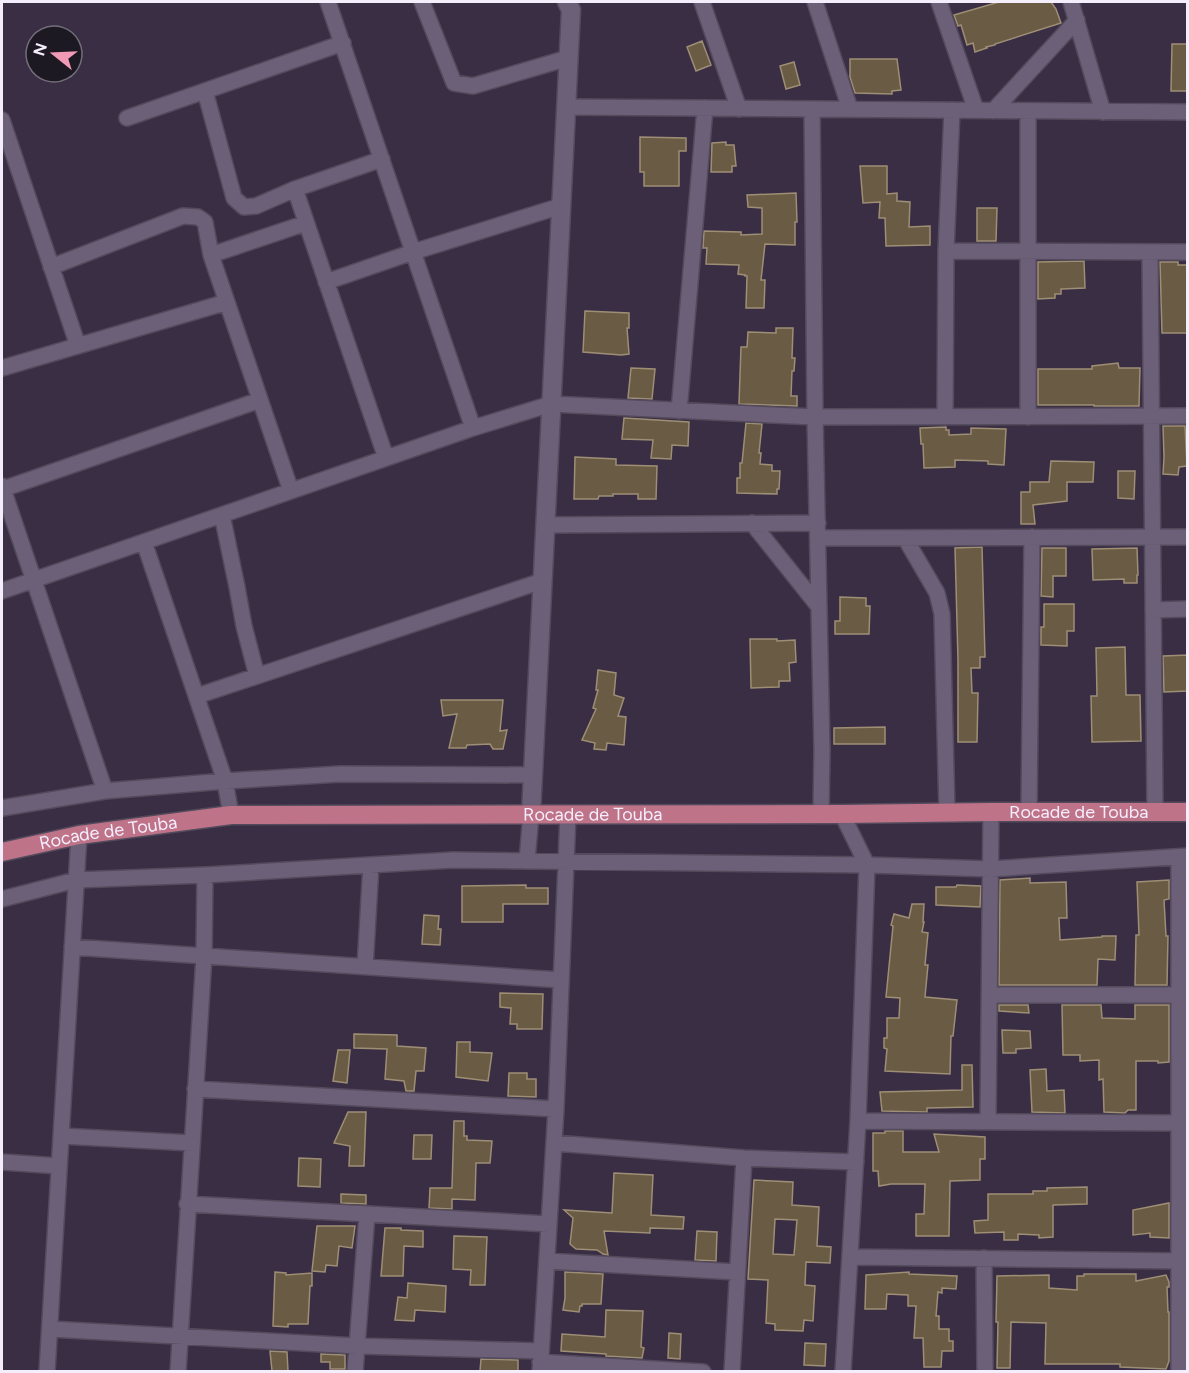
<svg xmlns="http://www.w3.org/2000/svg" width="1189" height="1373" viewBox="0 0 1189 1373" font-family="Figtree,sans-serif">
<rect width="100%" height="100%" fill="#392e44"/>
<!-- building -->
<path fill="#6a5b44" stroke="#9e8e75" stroke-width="1.5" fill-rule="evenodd" d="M999,2H1051L1056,9L1061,23L995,44V45L986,47L987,48L975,52L973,43L967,45L961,25L958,26L954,15Z
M702,41L711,65L696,71L687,47Z
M1172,44H1188V91H1171Z
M850,59H897L901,90L892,91V94L855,93L850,77Z
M794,62L800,85L786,89L780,66Z
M640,137L686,138V151H679V186H644V172H640Z
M726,142V145H734L736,166H732V172H711L712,143Z
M860,166H887V194L897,193V201L910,202L909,227L930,226V245L886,246L885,218H879L880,202L863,203Z
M796,193L797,222H795V245L765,244L761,280H765L764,308H746L747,276H745V275L738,274L739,265L706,264L707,248H703L704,231L741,232V235L762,234V208L748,207L747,195Z
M977,208H997L996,241H977Z
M1084,261L1085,288L1062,289H1061V294H1055V298L1038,299V262Z
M1160,262H1178V265H1188V333H1162Z
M585,311L629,313V328H627L629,354L621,355L583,352Z
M776,328H793L792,358H795L794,371H792L791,396H797V406L739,404L741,347H747L748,332L776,333Z
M1118,363L1119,368H1140L1139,406H1094V405H1038V369H1092V366Z
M631,368L655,369L652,399L628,398Z
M624,418L689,422L688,446L672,445L671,459L651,458L653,440L622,439Z
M746,423L762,424L759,453H761L760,464L772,465V471H780L779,489H777V494L737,493V478H740V463H742Z
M1163,426H1185L1187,466L1179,467L1178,475L1163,474L1164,457Z
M946,427V430H949V435L971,434V428L1006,429L1004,465L988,464V461L955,460V467L924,468L923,444H921L920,428Z
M575,457L616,459V465L657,466L656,499H638V494H613V496H599L598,499H574Z
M1051,461L1094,462L1093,482H1067V501L1033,505L1035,524H1021V492H1030V482H1049Z
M1118,471H1135L1134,499L1118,498Z
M982,547L985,657H980V668H971L972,693H978L977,742H958V660L955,548Z
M1042,548H1066V576H1053V597L1041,596Z
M1137,548L1138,575H1137V583H1124V579L1093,580L1092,549Z
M840,597L866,598V606H870L869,634H835V621H840Z
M1044,604H1074V631H1067V646L1041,645V627H1044Z
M750,639H777V641L795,640L796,662L789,663L790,681H779V687L751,688Z
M1125,647L1126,695H1140L1141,741L1092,742L1091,696H1097L1096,648Z
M1188,655V691L1164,692L1163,656Z
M598,670L616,673L614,695L624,698L618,716L626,717L624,745L607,743L606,750L594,749L595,743L582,740L596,709L593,708L598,690H596Z
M441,700H503L500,731L507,730L503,749H493L490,744L467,745L466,748H449L457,714L443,716Z
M885,727V744H834V728Z
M1030,878V883L1066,882L1067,918H1059L1060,940L1102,937V936H1116L1115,960L1098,959L1097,985H999L1000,880Z
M1169,880V899L1164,900L1166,936H1168L1167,985H1135L1136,935H1139L1137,882Z
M526,885V888H548V904H503V922H462V886Z
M957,885L981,886L980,907L936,905V887H956Z
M912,904H924L923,922H924L922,932L928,933L925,965H928L925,997L957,1000L953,1036H951L950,1074L885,1071L887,1049L884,1048V1038H887V1018H899L900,998L886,997L893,926L891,925L894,914L909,918Z
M424,915L439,916L438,929H441L440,945L422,944Z
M500,993L543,994L542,1029H517V1024H510L511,1008L500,1007Z
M999,1005H1028L1029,1013L999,1011Z
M1062,1005H1101L1102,1018L1135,1019V1005H1169V1062L1158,1063V1061H1136V1110H1128L1125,1113L1104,1112L1103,1079L1099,1080V1060L1080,1061V1055H1063Z
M1002,1030L1030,1031L1031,1048L1016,1049V1053H1003Z
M354,1034L397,1035V1046L426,1048L424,1071H416L414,1091H406L404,1081L385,1079L387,1049L354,1048Z
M457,1042H470V1052L492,1053L488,1081L456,1077Z
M338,1050H350L347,1083L333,1081Z
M962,1065H972L973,1107L927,1108V1112L882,1111L880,1092L962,1090Z
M1046,1069L1047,1091L1064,1090L1065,1113L1032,1112L1030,1070Z
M509,1073H527V1079H536V1097L508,1096Z
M348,1112H366L364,1166H349L350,1146L334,1143Z
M454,1121H464V1136H467V1140L492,1141L490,1163H476L475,1200L452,1199V1209L429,1208L430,1188H452Z
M885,1131H903V1152H939L934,1134L985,1137V1159H980V1180L950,1181L949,1236H916V1214H924L925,1184H891L879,1186L878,1171H873V1133H885Z
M414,1135H432L431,1159H413Z
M299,1158L321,1159L320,1187L298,1186Z
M614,1173L653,1175L651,1215L684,1217L683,1229L650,1228V1233L604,1231L608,1255L603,1254L597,1250L576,1249L570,1244L573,1218L564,1210L612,1213Z
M754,1180L793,1182L792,1205L819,1207L817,1246L831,1247L830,1263L806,1262L805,1285L815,1286L813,1321L804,1320L803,1331L775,1330V1324L766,1323L768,1280L748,1279ZM775,1219L797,1220L794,1255L773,1254Z
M1087,1187V1204L1053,1205V1237L1039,1238V1235L1018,1234V1240H1004V1232L975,1233L974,1221L988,1220V1194H1033V1191H1047V1188Z
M341,1194L366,1195V1204L341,1203Z
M1169,1203V1238L1150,1237V1233L1133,1235V1210Z
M317,1226H355L352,1248L339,1246L337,1266L326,1265L325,1272L312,1271Z
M385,1228H401V1230L423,1231V1247L404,1246L403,1276H381Z
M697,1231L717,1232L716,1261L695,1260Z
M454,1236L487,1237L485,1285H470L471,1270L453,1269Z
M275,1272L286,1273V1275L312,1273V1286H310L308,1324H288V1327L273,1326Z
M565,1272L603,1274L601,1304H582V1306H580L579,1312L563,1310L565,1298Z
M909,1272V1274L957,1276L956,1289L942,1288V1293L938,1292L936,1316H939V1329H949V1341H953V1351H942L941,1367H924L923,1338H914L916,1306H908V1295L887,1294L886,1309H865L866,1275Z
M1084,1274H1136V1281L1166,1275L1169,1282V1287H1167L1168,1312H1169V1361L1166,1369L1120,1367V1364H1045L1046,1323L1011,1322L1010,1368H997L998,1322H996L997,1276L1049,1275V1288L1077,1290V1276H1084Z
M408,1283L446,1286L445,1312L415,1310L414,1321L395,1320L398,1297L407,1298Z
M606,1310L643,1311L641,1347L644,1348L642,1358L606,1356V1354L561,1351L562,1334L605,1337Z
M669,1333L681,1334L680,1359L668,1358Z
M805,1343L826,1344L825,1366L804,1365Z
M270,1351L287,1352L288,1371H272Z
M321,1354L345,1355V1369H330V1362H321Z
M481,1359L518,1360V1371H480Z"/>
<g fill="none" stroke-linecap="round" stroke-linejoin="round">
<defs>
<path id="minor" d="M328,2L473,428
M422,2L454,83L473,86L568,58
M702,2L739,109
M815,2L850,109
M939,2L976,110
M1071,2L1103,112
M205,91L234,198L244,207L256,206L295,189L382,159
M566,107L1188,112
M812,109L815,417L822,750L821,813
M952,110L946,251L1188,252
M993,111L1077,20
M1028,111V417
M127,118L343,43
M2,120L78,346
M295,189L386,458
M1150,252L1155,812
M211,255L306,223
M51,267L183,216L198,217L205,222L211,255L291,491
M326,282L413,252L561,206
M2,368L227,302
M679,411L705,108
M945,417L946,251
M2,486L105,791
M3,489L260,400
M222,515L237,587L244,626L257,676
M752,523L819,607
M545,525L818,523
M818,538L1188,537
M905,538L937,593L942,614L947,812
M144,542L225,781L231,815
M2,591L473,428L551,404L815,417L1188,416
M1153,610L1188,609
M197,696L542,581
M2,808L105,791L225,781L340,774L533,775
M1029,812L1032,537
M842,814L867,865L858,1121L843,1372
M1179,857V1372
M527,861L531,814
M2,899L76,880L205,875L453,860L867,865L991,869L1188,856
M72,947L561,980
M365,967L371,865
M990,995H1188
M195,1089L556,1109
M858,1121L1179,1123
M988,1122L991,812
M61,1136L192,1143
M554,1143L744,1158L856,1162
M2,1162L59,1166
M187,1204L549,1224
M850,1257L1179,1261
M984,1258L985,1372
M547,1261L737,1272
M50,1329L357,1346L541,1351
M540,1362L703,1372
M47,1372L79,835
M178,1372L204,956L205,875
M355,1372L367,1214
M540,1372L556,1109L568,814
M732,1372L744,1158"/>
<path id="secondary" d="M531,814L571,10L567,2"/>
<g id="primary">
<path id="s1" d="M2,852L79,835L231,815L842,814L991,812H1188"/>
</g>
</defs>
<!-- minor casing -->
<use href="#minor" stroke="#534a5c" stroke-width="18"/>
<!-- secondary casing -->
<use href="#secondary" stroke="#534a5c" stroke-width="21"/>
<!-- primary casing -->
<use href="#primary" stroke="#534a5c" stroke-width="21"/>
<!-- minor -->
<use href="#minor" stroke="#6c6078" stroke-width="15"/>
<!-- secondary -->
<use href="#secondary" stroke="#6c6078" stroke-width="18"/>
<!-- primary -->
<use href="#primary" stroke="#be7388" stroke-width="18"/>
</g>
<g text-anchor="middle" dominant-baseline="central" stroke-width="6" stroke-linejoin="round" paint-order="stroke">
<!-- street labels -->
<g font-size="18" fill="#f4edfc" stroke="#1d1923">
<text stroke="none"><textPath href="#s1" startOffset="1080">Rocade de Touba</textPath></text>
<text stroke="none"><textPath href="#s1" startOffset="594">Rocade de Touba</textPath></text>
<text stroke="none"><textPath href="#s1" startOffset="108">Rocade de Touba</textPath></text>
</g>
</g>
<!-- border -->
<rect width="1189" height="1373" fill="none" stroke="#f4edfc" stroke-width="6"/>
<!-- north arrow -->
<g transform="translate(54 54) rotate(288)"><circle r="28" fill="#1d1923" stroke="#736e7a" stroke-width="1.5"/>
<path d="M0-4.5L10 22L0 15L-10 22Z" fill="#f09ab5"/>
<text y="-9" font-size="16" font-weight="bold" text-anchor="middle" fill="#f4edfc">N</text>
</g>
</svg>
